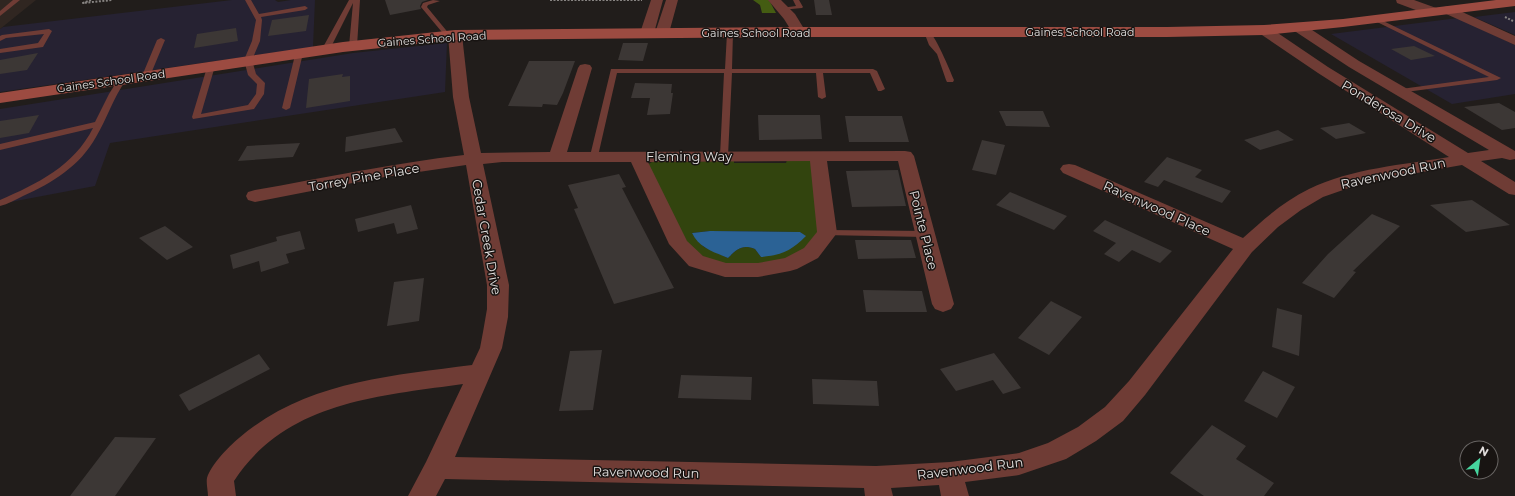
<svg xmlns="http://www.w3.org/2000/svg" width="1515" height="496" viewBox="0 0 1515 496" font-family="Montserrat,sans-serif">
<rect width="100%" height="100%" fill="#211d1b"/>
<!-- commercial -->
<path fill="#262232" d="M232,0H275L278,2L291,0H315L313,47L0,92V29L3,27Z
M1515,12V35L1474,17Z
M1458,18L1515,45V94L1452,104L1331,34Z
M447,43L445,92L110,143L95,186L0,204V109L353,53Z"/>
<!-- built -->
<path fill="#302621" d="M0,0H36L0,29Z"/>
<!-- green -->
<path fill="#32440e" fill-rule="evenodd" d="M787,160L810,161L812,162L819,233L806,250L779,263L728,265L704,257L689,246L647,165L652,162L734,161V163H786ZM710,231L800,232L805,236L761,257L755,249C742,244 737,249 728,258L704,247L692,233Z"/>
<!-- forest -->
<path fill="#445c12" d="M753,0H769L776,13H762L760,5Z"/>
<!-- water -->
<path fill="#2b6295" d="M710,231L800,232L806,236C791,251 782,255 761,257L755,249C742,244 737,249 728,258C714,252 699,248 692,233Z"/>
<!-- building -->
<path fill="#3c3735" d="M385,0H428L422,2L420,6L421,9L390,15Z
M814,0H829L832,15H816Z
M309,15L306,31L268,36L272,20Z
M236,28L238,41L194,48L197,34Z
M623,43H648L643,61L618,60Z
M1414,46L1435,56L1411,60L1391,49Z
M38,53L27,70L0,74V60Z
M529,61H575L563,93L557,105L543,104L542,107L508,106Z
M343,74L342,77L350,76V101L306,108L309,79Z
M635,83L672,84L671,93H673L670,114L647,115L650,98H631Z
M1499,103L1515,112V128L1502,130L1464,107Z
M999,111H1043L1050,127L1006,126Z
M39,115L29,133L0,138V121Z
M758,115H820L822,139L759,140Z
M845,116H902L909,142H849Z
M1349,123L1366,133L1336,139L1320,128Z
M395,128L403,142L345,152L346,137Z
M1278,130L1294,140L1260,150L1244,140Z
M982,140L1005,145L996,175L972,170Z
M300,143L293,157L238,161L247,146Z
M1167,157L1202,170L1195,177L1231,191L1222,203L1164,180L1158,187L1144,182Z
M898,170L906,206L852,207L846,171Z
M619,174L626,187L622,188L674,288L614,304L574,209L578,208L568,185Z
M1010,192L1067,216L1054,230L996,205Z
M1472,200L1510,225L1466,232L1430,205Z
M411,205L418,229L397,234L394,223L358,232L355,219Z
M1372,214L1400,226L1353,271L1356,272L1334,298L1302,283L1328,254Z
M1105,220L1172,251L1160,263L1132,250L1119,262L1104,254L1116,243L1093,231Z
M165,226L193,247L167,260L139,238Z
M300,231L305,249L286,254L289,263L261,272L259,261L233,269L230,255L277,241L276,237Z
M855,240H911L916,258L858,259Z
M424,278L419,321L387,326L394,282Z
M863,290L922,291L927,312H866Z
M1051,301L1082,317L1049,355L1018,338Z
M1277,308L1302,315L1299,356L1272,347Z
M602,350L593,410L559,411L570,351Z
M994,353L1021,388L1003,394L993,380L956,391L940,369Z
M259,354L270,369L189,411L179,395Z
M1263,371L1295,387L1277,418L1244,401Z
M681,375L752,377L751,400L678,398Z
M812,379L877,381L879,406L813,404Z
M1212,425L1246,446L1236,459L1274,483L1264,496H1204L1170,473Z
M115,437L156,438L115,496H70Z"/>
<g fill="none" stroke-linecap="round" stroke-linejoin="round">
<!-- path -->
<path stroke="#878482" stroke-width="2" stroke-dasharray="2 1.5" stroke-linecap="butt" d="M91,0L83,3L112,0
M550,0H642
M1505,17L1513,21"/>
<!-- lane -->
<path fill="#6f3c35" fill-rule="evenodd" d="M13,0H20L0,16V11Z
M245,0H251L259,14L305,6L308,8L305,10L261,17L262,20L260,41L252,60L256,74L265,83L264,94L254,109L193,119L192,117L208,64H211L215,66L201,114L248,105L256,94L257,84L248,75L244,60L252,41L256,20Z
M349,0H360L357,46L353,48L349,46L353,3L330,49L326,51H323L322,49Z
M433,0L440,1L428,5L427,7L450,35V37H446L421,7L423,3Z
M793,0H799L803,7L802,8L781,10V8L796,6Z
M1373,18H1377L1501,78L1497,80L1398,93V89H1401L1489,77L1373,20Z
M49,29L52,31L43,47L0,53V49L38,43L44,34L6,38L0,41V36L2,35Z
M927,30C935,33 950,71 954,80L953,82H947L946,80L937,54L929,45L924,32Z
M730,31L733,33L732,69H873L877,71L885,89L881,91H878L870,73H823L826,97L822,99L818,97L816,73H732L728,156L724,159L720,156L724,73H617L598,156L597,158H591L590,156L611,69H725L727,33Z
M161,38L165,40L150,76L146,78H143L142,76L157,40Z
M296,51H302L303,53L290,108L286,110L282,108Z
M119,78H122L126,80C113,98 107,119 96,137C80,166 52,183 23,196C15,200 8,204 0,206V200C37,184 74,166 93,128L0,150V144L95,122L109,94Z
M827,230L925,231L930,234L925,237L824,235L822,233L824,231Z"/>
<!-- street -->
<path fill="#6f3c35" fill-rule="evenodd" d="M651,0H663L654,33L652,36L647,37L642,36L640,33Z
M666,0H678L669,33L667,36L662,37L657,36L655,33Z
M768,0H781L795,14L806,32L804,35L799,36L794,35L784,19Z
M1396,0H1414L1439,9L1441,12L1439,15H1429L1397,3Z
M1449,6L1515,36V45L1444,13L1442,10L1444,7Z
M1298,23L1303,24L1359,61L1515,151V159L1510,160L1502,158L1481,161L1515,182V195L1509,194L1462,165L1366,182L1323,197L1301,210L1278,227L1252,252L1145,395L1123,421L1096,441L1066,459L1019,475L965,482L969,496H941L939,485L891,488L893,496H865L864,488L445,479L436,496H408L426,462L463,384C378,396 285,402 234,481L236,496H208C208,491 206,483 207,478C211,465 228,447 239,438C304,382 389,376 472,365L480,348L483,332L487,309V285L466,165L378,178L255,202L248,200L246,196L248,192L255,190C324,178 394,163 464,155L453,97L448,35L450,32L455,31L460,32L462,35L469,97L481,153L550,152L578,68L580,65L585,64L590,65L592,68L567,152L905,151L911,152L914,156L954,304L951,309L943,312L935,309L932,304L898,161H827L837,233L818,258L797,269L790,271L758,277H725L689,266L669,244L631,162H502L483,164L509,285L508,317L502,348L455,457L876,466L950,462L1019,453L1048,443L1078,427L1105,407L1129,381L1233,249L1063,173L1060,169L1063,165L1069,164L1075,165L1243,238C1263,220 1284,201 1309,189C1352,168 1403,165 1449,157L1318,73L1259,33L1257,30L1259,27L1264,26L1269,27L1328,67L1468,153L1489,150L1349,67L1293,30L1291,27L1293,24ZM810,161L817,232L804,248L785,258L758,263H726L703,256L687,241L648,162Z"/>
<!-- secondary -->
<path fill="#9c4b41" fill-rule="evenodd" d="M1496,0H1515V6L1343,27L1264,35L1167,37H799L455,40L343,52L0,103V93L343,42L455,30L799,27H1167L1264,25L1343,19Z"/>
</g>
<g text-anchor="middle" dominant-baseline="central" stroke-width="3" stroke-linejoin="round" paint-order="stroke">
<!-- far-street labels -->
<g font-size="11" fill="#e1dedd" stroke="#181412">
<text x="1080" y="32">Gaines School Road</text>
<text x="756" y="33">Gaines School Road</text>
<text transform="translate(432 39) rotate(-4)">Gaines School Road</text>
<text transform="translate(111 81) rotate(-8)">Gaines School Road</text>
</g>
<!-- street labels -->
<g font-size="13" fill="#e1dedd" stroke="#181412">
<text transform="translate(1389 111) rotate(31)">Ponderosa Drive</text>
<text x="689" y="156">Fleming Way</text>
<text transform="translate(1393 173) rotate(-12)">Ravenwood Run</text>
<text transform="translate(364 177) rotate(-10)">Torrey Pine Place</text>
<text transform="translate(1157 208) rotate(24)">Ravenwood Place</text>
<text transform="translate(924 230) rotate(76)">Pointe Place</text>
<text transform="translate(487 237) rotate(80)">Cedar Creek Drive</text>
<text transform="translate(970 468) rotate(-7)">Ravenwood Run</text>
<text transform="translate(646 472) rotate(1)">Ravenwood Run</text>
</g>
</g>
<!-- north arrow -->
<g transform="translate(1479 460) rotate(29)"><circle r="19" fill="#181412" stroke="#686563"/>
<path d="M0-3L7 15L0 10L-7 15Z" fill="#46d49e"/>
<text y="-6" font-size="11" font-weight="bold" text-anchor="middle" fill="#e1dedd">N</text>
</g>
</svg>
